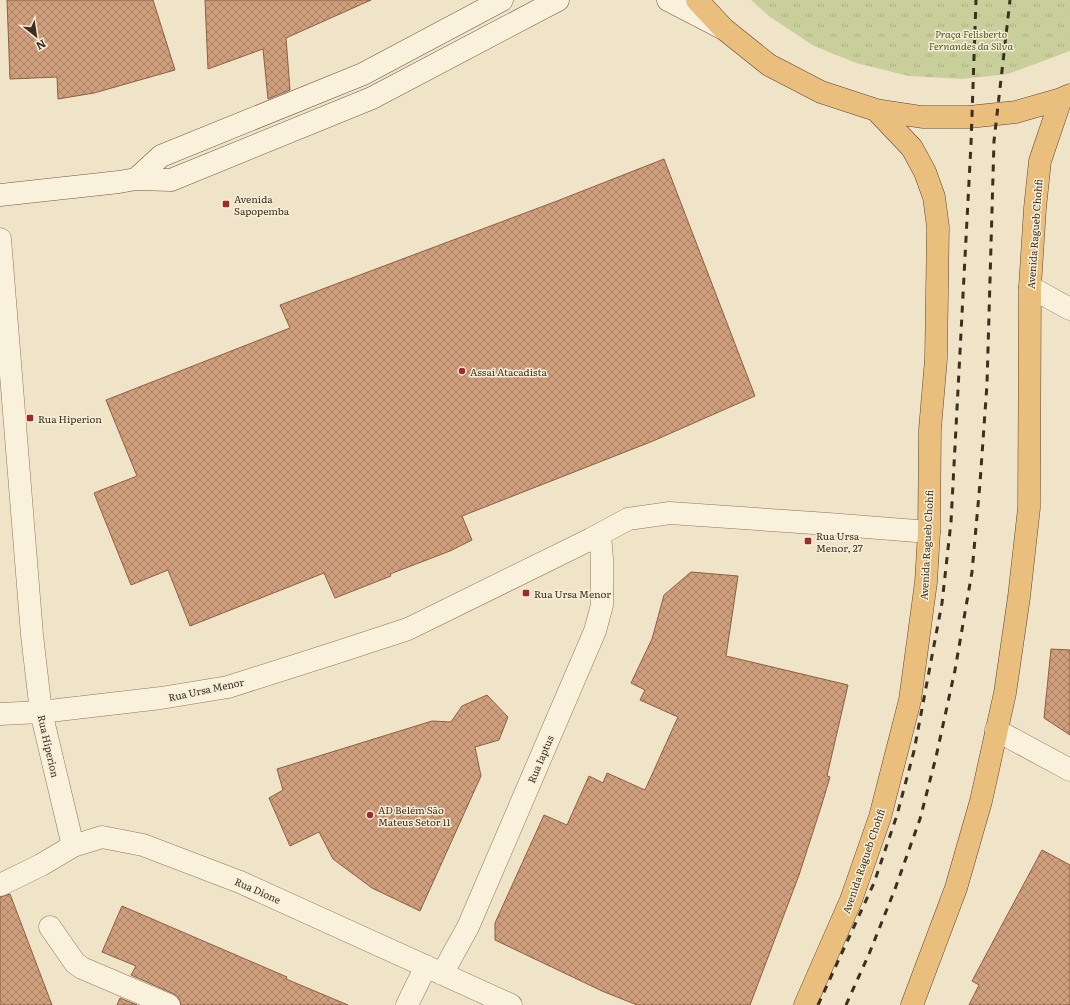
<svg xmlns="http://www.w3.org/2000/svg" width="1070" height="1005" viewBox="0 0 1070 1005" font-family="Literata,serif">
<defs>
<pattern id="grass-tufts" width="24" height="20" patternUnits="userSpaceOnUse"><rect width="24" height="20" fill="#c9cf9b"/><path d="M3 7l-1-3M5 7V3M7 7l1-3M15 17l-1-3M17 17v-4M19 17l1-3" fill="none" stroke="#aeb285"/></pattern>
<pattern id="building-cross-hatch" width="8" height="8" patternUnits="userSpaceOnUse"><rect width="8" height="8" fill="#cf9f7d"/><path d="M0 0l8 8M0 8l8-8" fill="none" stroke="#a98266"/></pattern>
</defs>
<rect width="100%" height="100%" fill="#f0e4c8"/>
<!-- grass -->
<path fill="url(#grass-tufts)" d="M751,0H1070V51L1008,74L962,79L909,76L856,63L814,46L770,17Z"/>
<!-- building -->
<path fill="url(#building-cross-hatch)" stroke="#8d5f41" d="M7,0H153L175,70L94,93L58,99L57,77L10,79Z
M205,0H371L286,38L290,90L268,99L263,49L208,69Z
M664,159L755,396L653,441L462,516L472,540L450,551L390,574L391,576L335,598L324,573L190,626L168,570L131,585L94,493L137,476L106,400L290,328L280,305L557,201Z
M691,572L738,576L726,656L848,685L827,776L830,777L821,807L799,875L750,1005H637L602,991L495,940V923L544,815L567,825L589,776L603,783L607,773L645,790L678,717L640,700L645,690L631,683L652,639L664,595Z
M1051,649L1070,650V735L1044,718Z
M487,695L508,717L499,740L475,747L481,776L420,911L372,888L333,859L319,832L290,846L269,798L283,790L277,769L432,721L451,722L462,706Z
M1042,850L1070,865V1005H969L979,985L972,981Z
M10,894L52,1005H0V897Z
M122,906L287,977L286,979L348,1005H181L179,998L174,994L131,975L136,966L102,952Z
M120,998L137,1005H117Z"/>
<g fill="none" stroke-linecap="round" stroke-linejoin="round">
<defs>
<path id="minor" d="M0,239L32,635L41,712L73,846
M1030,287L1070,309
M0,714L41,712L161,698L228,687L341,651L408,629L591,539L628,519L670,513L828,524L929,532
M996,730L1070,770
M0,885L41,865L73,846L102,837L143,845L240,882L511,1005
M50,927L75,963L82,968L169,1005
M442,974L468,927L595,631L602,605V559L600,535
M407,1005L426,966"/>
<path id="secondary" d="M668,0L722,28
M136,179L161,156L363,74L502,0
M0,195L119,182L136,179L171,180L372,98L558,0"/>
<path id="trunk" d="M697,0L724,29L769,65L821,92L876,110L922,117H969L1016,112L1061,99L1070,95
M805,1005L851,900L880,817L910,700L926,582L929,532L930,429L936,359L938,227L934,197L925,172L912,148L876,110
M912,1005L956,888L981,801L1005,693L1019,597L1029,508L1030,287L1035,208L1040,161L1061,99"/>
</defs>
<!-- minor casing -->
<use href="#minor" stroke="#8d765c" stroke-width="23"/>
<!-- secondary casing -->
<use href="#secondary" stroke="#6f573f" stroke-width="23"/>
<!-- trunk casing -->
<use href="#trunk" stroke="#5b4430" stroke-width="23"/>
<!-- minor -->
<use href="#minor" stroke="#faf1dc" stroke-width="22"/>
<!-- secondary -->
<use href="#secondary" stroke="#faf1dc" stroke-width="22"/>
<!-- trunk -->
<use href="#trunk" stroke="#eabe7c" stroke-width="22"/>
<!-- rail -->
<path stroke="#3d2e20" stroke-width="3" stroke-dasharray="7 7" stroke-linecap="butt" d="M818,1005L874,883L897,815L914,751L942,603L951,522L971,144L976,0
M846,1005L869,954L895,889L920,819L936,757L955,670L972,572L980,483L987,384L994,141L1010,0"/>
</g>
<!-- markers -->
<g fill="#9e2a2b" stroke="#f7eed8" stroke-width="1.5">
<rect x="222" y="200" width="8" height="8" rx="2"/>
<circle cx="462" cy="371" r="4"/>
<rect x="26" y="414" width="8" height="8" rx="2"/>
<rect x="804" y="537" width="8" height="8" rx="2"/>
<rect x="522" y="589" width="8" height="8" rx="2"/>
<circle cx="370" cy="815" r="4"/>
</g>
<g text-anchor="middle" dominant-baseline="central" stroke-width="3" stroke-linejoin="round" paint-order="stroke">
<!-- park labels -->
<g font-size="10" font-style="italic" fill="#4d5a26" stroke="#f7eed8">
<text x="971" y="33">Praça Felisberto<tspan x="971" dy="12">Fernandes da Silva</tspan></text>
</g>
<!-- poi labels -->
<g font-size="10" fill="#3d2e20" stroke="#f7eed8" text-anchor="start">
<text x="234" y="198">Avenida<tspan x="234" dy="12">Sapopemba</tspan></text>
<text x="470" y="371">Assaí Atacadista</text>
<text x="38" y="418">Rua Hiperion</text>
<text x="816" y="535">Rua Ursa<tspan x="816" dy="12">Menor, 27</tspan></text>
<text x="534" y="593">Rua Ursa Menor</text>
<text x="378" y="809">AD Belém São<tspan x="378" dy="12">Mateus Setor 11</tspan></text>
</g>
<!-- street labels -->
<g font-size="10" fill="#3d2e20" stroke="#f7eed8">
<text transform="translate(1034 234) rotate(-86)">Avenida Ragueb Chohfi</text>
<text transform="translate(926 545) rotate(-87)">Avenida Ragueb Chohfi</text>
<text transform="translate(206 689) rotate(-12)">Rua Ursa Menor</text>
<text transform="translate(49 746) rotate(77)">Rua Hiperion</text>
<text transform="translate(540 759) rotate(-67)">Rua Iaptus</text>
<text transform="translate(863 861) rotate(-71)">Avenida Ragueb Chohfi</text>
<text transform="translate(258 890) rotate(24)">Rua Dione</text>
</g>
</g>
<!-- north arrow -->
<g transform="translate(36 36) rotate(150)" stroke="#f7eed8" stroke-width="3" paint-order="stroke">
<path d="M0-3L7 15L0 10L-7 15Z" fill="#3d2e20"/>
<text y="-6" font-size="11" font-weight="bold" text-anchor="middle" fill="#3d2e20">N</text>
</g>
</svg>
